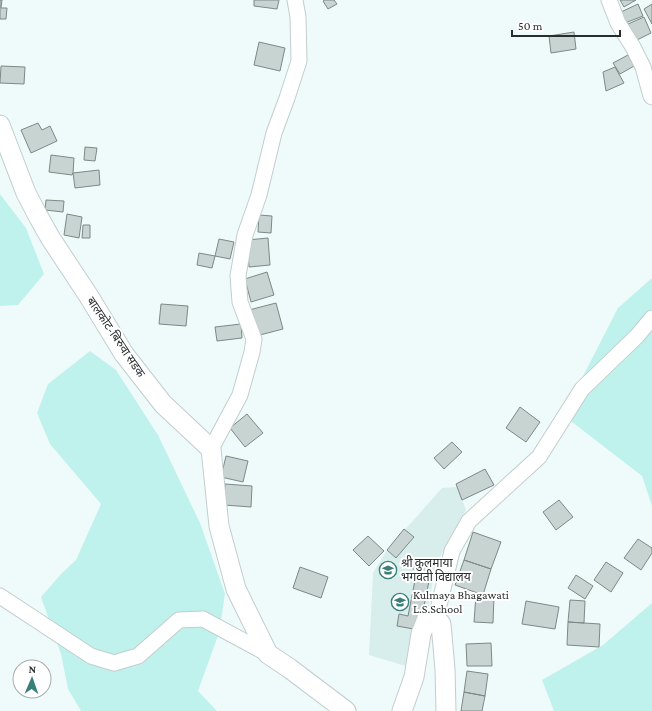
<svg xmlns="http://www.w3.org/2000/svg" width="652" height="711" viewBox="0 0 652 711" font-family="'Crimson Pro','Noto Sans Devanagari',serif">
<rect width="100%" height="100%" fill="#eefbfa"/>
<!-- built -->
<path fill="#d8eeec" d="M457,487L466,510L437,562L423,631L409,667L369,655L373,573L387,550L442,488Z"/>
<!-- green -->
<path fill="#c0f2ed" d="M0,194L26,228L44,274L18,305L0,306Z
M652,278V506L642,476L563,415L618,308Z
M90,351L116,370L158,435L200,523L225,594L219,633L198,691L217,711H81L68,689L61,654L41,597L62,573L76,560L101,504L50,444L37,413L48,384Z
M652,603V711H554L542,680L603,645Z"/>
<!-- building -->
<path fill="#c7d4d2" stroke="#7d8887" d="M0,0H2L1,8H7L6,19H0Z
M254,0H279L277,9L254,6Z
M325,0H334L337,4L328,9L323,1Z
M620,0H636L624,7Z
M638,4L643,16L625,23L621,12Z
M652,4V24L644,9Z
M644,17L651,33L635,41L628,24Z
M574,32L576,49L551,53L549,36Z
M259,42L285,48L280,71L254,65Z
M628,55L634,66L620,74L613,63Z
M1,66L25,67L24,84L0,83Z
M615,67L624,83L606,91L603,72Z
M38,123L42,130L50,126L57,141L31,153L21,130Z
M85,147L97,148L95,161L84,160Z
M51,155L74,158L73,173L72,175L49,172Z
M99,170L100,185L75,188L73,173Z
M46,200L64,201L63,212L45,210Z
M67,214L82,217L79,238L64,235Z
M259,215L272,216L271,233L258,232Z
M83,225H90V238H82Z
M268,238L270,265L249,267L247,240Z
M219,239L234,242L230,259L215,256Z
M199,253L215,256L212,268L197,265Z
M267,272L274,295L251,302L245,279Z
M276,303L283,329L256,336L249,310Z
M161,304L188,306L186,326L159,324Z
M241,324L242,338L217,341L215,327Z
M520,407L540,422L526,442L506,428Z
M247,414L263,433L245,447L230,428Z
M452,442L462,452L444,469L434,458Z
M226,456L248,461L243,482L221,477Z
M485,469L494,485L462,500L456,484Z
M225,484L252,486L251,507L224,505Z
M559,500L573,517L556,530L543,512Z
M404,529L414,537L396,558L387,550Z
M473,532L501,542L491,569L464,560Z
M368,536L384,551L369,566L353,550Z
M638,539L652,548V553L641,570L624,558Z
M412,558L433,562L419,630L397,626L399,614L408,616L417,570L410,568Z
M464,560L491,569L483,595L455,585Z
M606,562L623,573L611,592L594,580Z
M300,567L328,577L321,598L293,588Z
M576,575L593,586L585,599L568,588Z
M476,595L494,596L493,623L474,622Z
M570,600L585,601L584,623L568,622Z
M526,601L559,607L555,629L522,624Z
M568,622L600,624L599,647L567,645Z
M491,643L492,666H467L466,644Z
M467,671L488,674L485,696L464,692Z
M464,692L485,696L482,711H461Z"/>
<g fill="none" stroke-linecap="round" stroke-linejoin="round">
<defs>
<path id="minor" d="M609,0L618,23L633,47L643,67L651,96L652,97
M211,449L240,395L252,352L254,339L240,302L238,276L245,235L259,195L274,133L287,98L299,61L298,17L295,0
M0,596L91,656L114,663L138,656L179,620L203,619L268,654
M436,618L452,551L469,521L539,457L582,389L637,336L652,318"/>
<path id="major" d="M0,125L26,193L38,216L51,239L88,295L124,354L163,404L211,449L219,526L236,589L268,654L289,668L346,711
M402,711L414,677L421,634L428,616L436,618L441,624L445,669L446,711"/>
</defs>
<!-- minor casing -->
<use href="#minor" stroke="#c2cecd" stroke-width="17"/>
<!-- major casing -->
<use href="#major" stroke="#c2cecd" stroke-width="21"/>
<!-- minor -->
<use href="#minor" stroke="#fff" stroke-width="15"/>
<!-- major -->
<use href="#major" stroke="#fff" stroke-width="19"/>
</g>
<!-- icons -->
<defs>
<symbol id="school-ring" viewBox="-11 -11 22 22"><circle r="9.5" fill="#fff" stroke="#387f7a" stroke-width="1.5"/><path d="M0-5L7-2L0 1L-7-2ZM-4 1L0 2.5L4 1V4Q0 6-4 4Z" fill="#387f7a"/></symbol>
</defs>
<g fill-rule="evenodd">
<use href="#school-ring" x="378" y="560" width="20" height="20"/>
<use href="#school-ring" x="390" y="592" width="20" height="20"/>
</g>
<g text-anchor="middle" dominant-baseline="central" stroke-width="4" stroke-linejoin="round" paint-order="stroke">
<!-- street labels -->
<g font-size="12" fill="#282c2c" stroke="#fff">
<text transform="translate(116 337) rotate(56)">बालकोट-बिरुवा सडक</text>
</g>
<!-- poi labels -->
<g font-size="12" fill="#282c2c" stroke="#fff" text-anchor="start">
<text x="401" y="563">श्री कुलमाया<tspan x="401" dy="14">भगवती विद्यालय</tspan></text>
<text x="413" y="595">Kulmaya Bhagawati<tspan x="413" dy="14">L.S.School</tspan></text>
</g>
</g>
<!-- north arrow -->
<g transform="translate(32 679) rotate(2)"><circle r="19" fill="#ffffff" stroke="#a9abab"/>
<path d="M0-3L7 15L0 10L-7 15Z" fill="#387f7a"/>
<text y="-6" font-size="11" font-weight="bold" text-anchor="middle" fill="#282c2c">N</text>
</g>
<!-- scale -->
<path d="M512 30v6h108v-6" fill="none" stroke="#282c2c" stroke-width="2"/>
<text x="518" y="30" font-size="12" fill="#282c2c" stroke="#ffffff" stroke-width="3" paint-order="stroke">50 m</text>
</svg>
